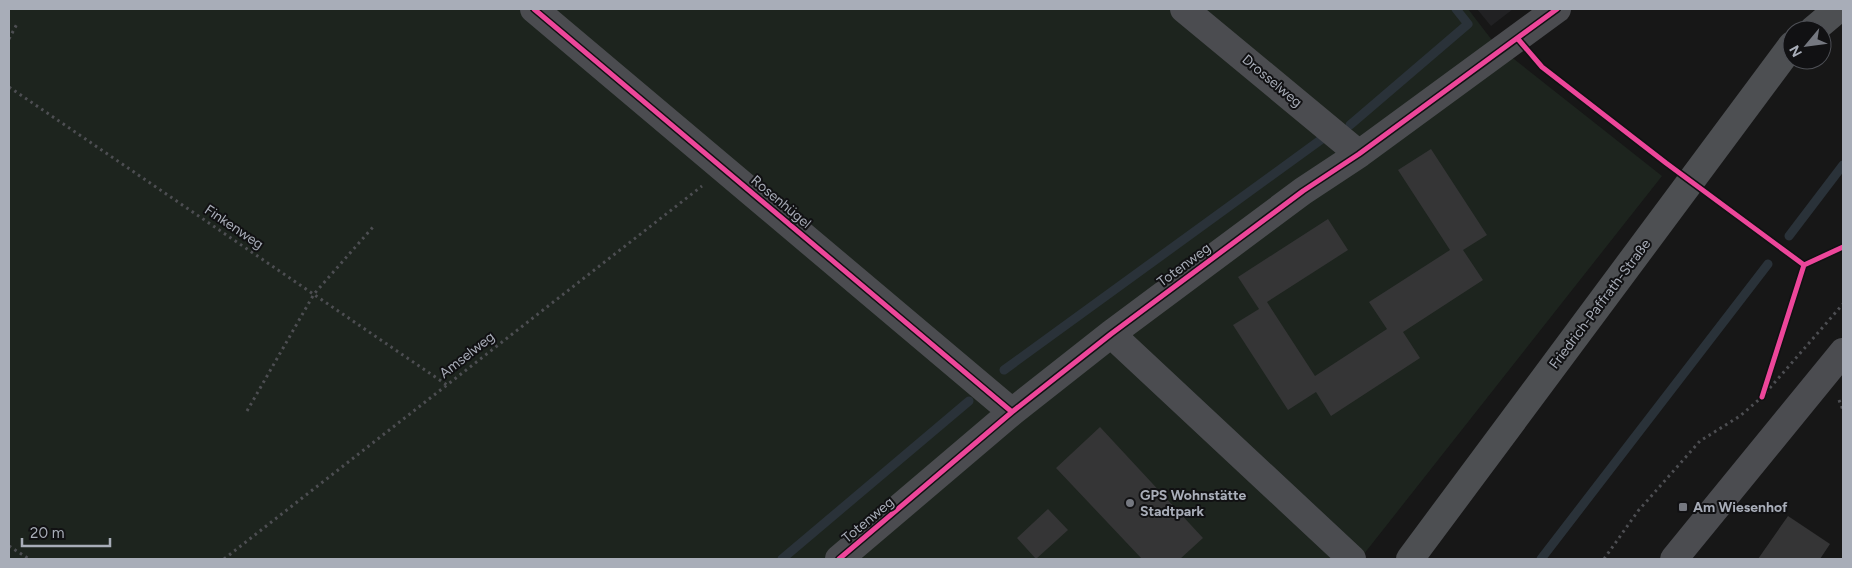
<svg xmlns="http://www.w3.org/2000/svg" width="1852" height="568" viewBox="0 0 1852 568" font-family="Figtree,sans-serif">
<rect width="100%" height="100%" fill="#171717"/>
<!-- built -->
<path fill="#212123" d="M1477,9H1513L1491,26Z"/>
<!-- garden -->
<path fill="#1d241e" d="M9,9H1468L1495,44L1662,176L1360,559H9Z"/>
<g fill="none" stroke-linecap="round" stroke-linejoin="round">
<!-- stream -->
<path stroke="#2a3239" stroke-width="9" d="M1350,125L1468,24L1456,9
M1789,236L1843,165
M1004,370L1326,136
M782,559L969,401
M1541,559L1768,264"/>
</g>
<!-- building -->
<path fill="#353536" d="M1431,149L1487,235L1463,250L1483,280L1403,332L1420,358L1331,416L1316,392L1288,410L1233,325L1259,309L1238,277L1328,219L1348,250L1267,302L1315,376L1387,329L1369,302L1450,250L1398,170Z
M1100,427L1203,538L1180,559H1142L1056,468Z
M1048,509L1068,530L1036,559L1017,538Z
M1788,516L1830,544L1820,559H1758Z"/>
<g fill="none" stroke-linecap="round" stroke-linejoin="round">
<!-- path -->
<path stroke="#4d4e52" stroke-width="3" stroke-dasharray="2.5 4" stroke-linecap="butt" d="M9,39L18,22
M9,87L447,385
M1839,400L1843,410
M247,411L314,294L373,227
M9,546L29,559
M224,559L702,186
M1604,559L1638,511L1700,441L1740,416L1762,397L1843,304"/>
<!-- minor -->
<path stroke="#4b4c50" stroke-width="28" d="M534,9L1012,412
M1184,9L1359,154
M1111,334L1352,559
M839,559L1012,412L1111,334L1303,191L1359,154L1557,9
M1674,559L1843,352"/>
<!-- major -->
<path stroke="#4d4f52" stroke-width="28" d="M1813,30L1838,9
M1410,559L1792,45"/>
<defs>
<path id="cycleway" d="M534,9L1012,412
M1518,39L1542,67L1666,163L1804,265
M1762,397L1804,265L1843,247
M839,559L1012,412L1111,334L1303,191L1359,154L1557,9"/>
</defs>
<!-- cycleway casing -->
<use href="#cycleway" stroke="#111113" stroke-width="8"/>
<!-- cycleway -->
<use href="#cycleway" stroke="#ed469a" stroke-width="5"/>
</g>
<!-- markers -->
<g fill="#757880" stroke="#111113" stroke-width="2">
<circle cx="1130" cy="503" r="5"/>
<rect x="1678" y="502" width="10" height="10" rx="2.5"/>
</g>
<g text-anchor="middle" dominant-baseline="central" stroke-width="4" stroke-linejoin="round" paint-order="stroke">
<!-- street labels -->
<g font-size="14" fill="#a8adb8" stroke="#111113">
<text transform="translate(1272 81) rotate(40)">Drosselweg</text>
<text transform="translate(781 202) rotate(40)">Rosenhügel</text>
<text transform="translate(234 227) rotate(34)">Finkenweg</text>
<text transform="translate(1184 265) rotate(-37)">Totenweg</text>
<text transform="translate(1600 304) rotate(-53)">Friedrich-Paffrath-Straße</text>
<text transform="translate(467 355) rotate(-38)">Amselweg</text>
<text transform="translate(868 520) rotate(-40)">Totenweg</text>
</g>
<!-- poi labels -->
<g font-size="14" font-weight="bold" fill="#a8adb8" stroke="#111113" text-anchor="start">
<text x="1140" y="495">GPS Wohnstätte<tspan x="1140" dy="16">Stadtpark</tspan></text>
<text x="1693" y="507">Am Wiesenhof</text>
</g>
</g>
<!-- border -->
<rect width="1852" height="568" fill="none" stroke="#a8adb8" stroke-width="20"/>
<!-- north arrow -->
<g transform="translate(1807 45) rotate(241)"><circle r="24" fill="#111113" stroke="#4d4f55"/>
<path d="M0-4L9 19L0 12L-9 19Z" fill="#757880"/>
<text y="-8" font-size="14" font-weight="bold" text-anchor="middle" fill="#a8adb8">N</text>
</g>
<!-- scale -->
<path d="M22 538v8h88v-8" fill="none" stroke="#a8adb8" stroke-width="2.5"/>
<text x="30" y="538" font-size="15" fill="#a8adb8" stroke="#111113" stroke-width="4" paint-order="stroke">20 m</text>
</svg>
